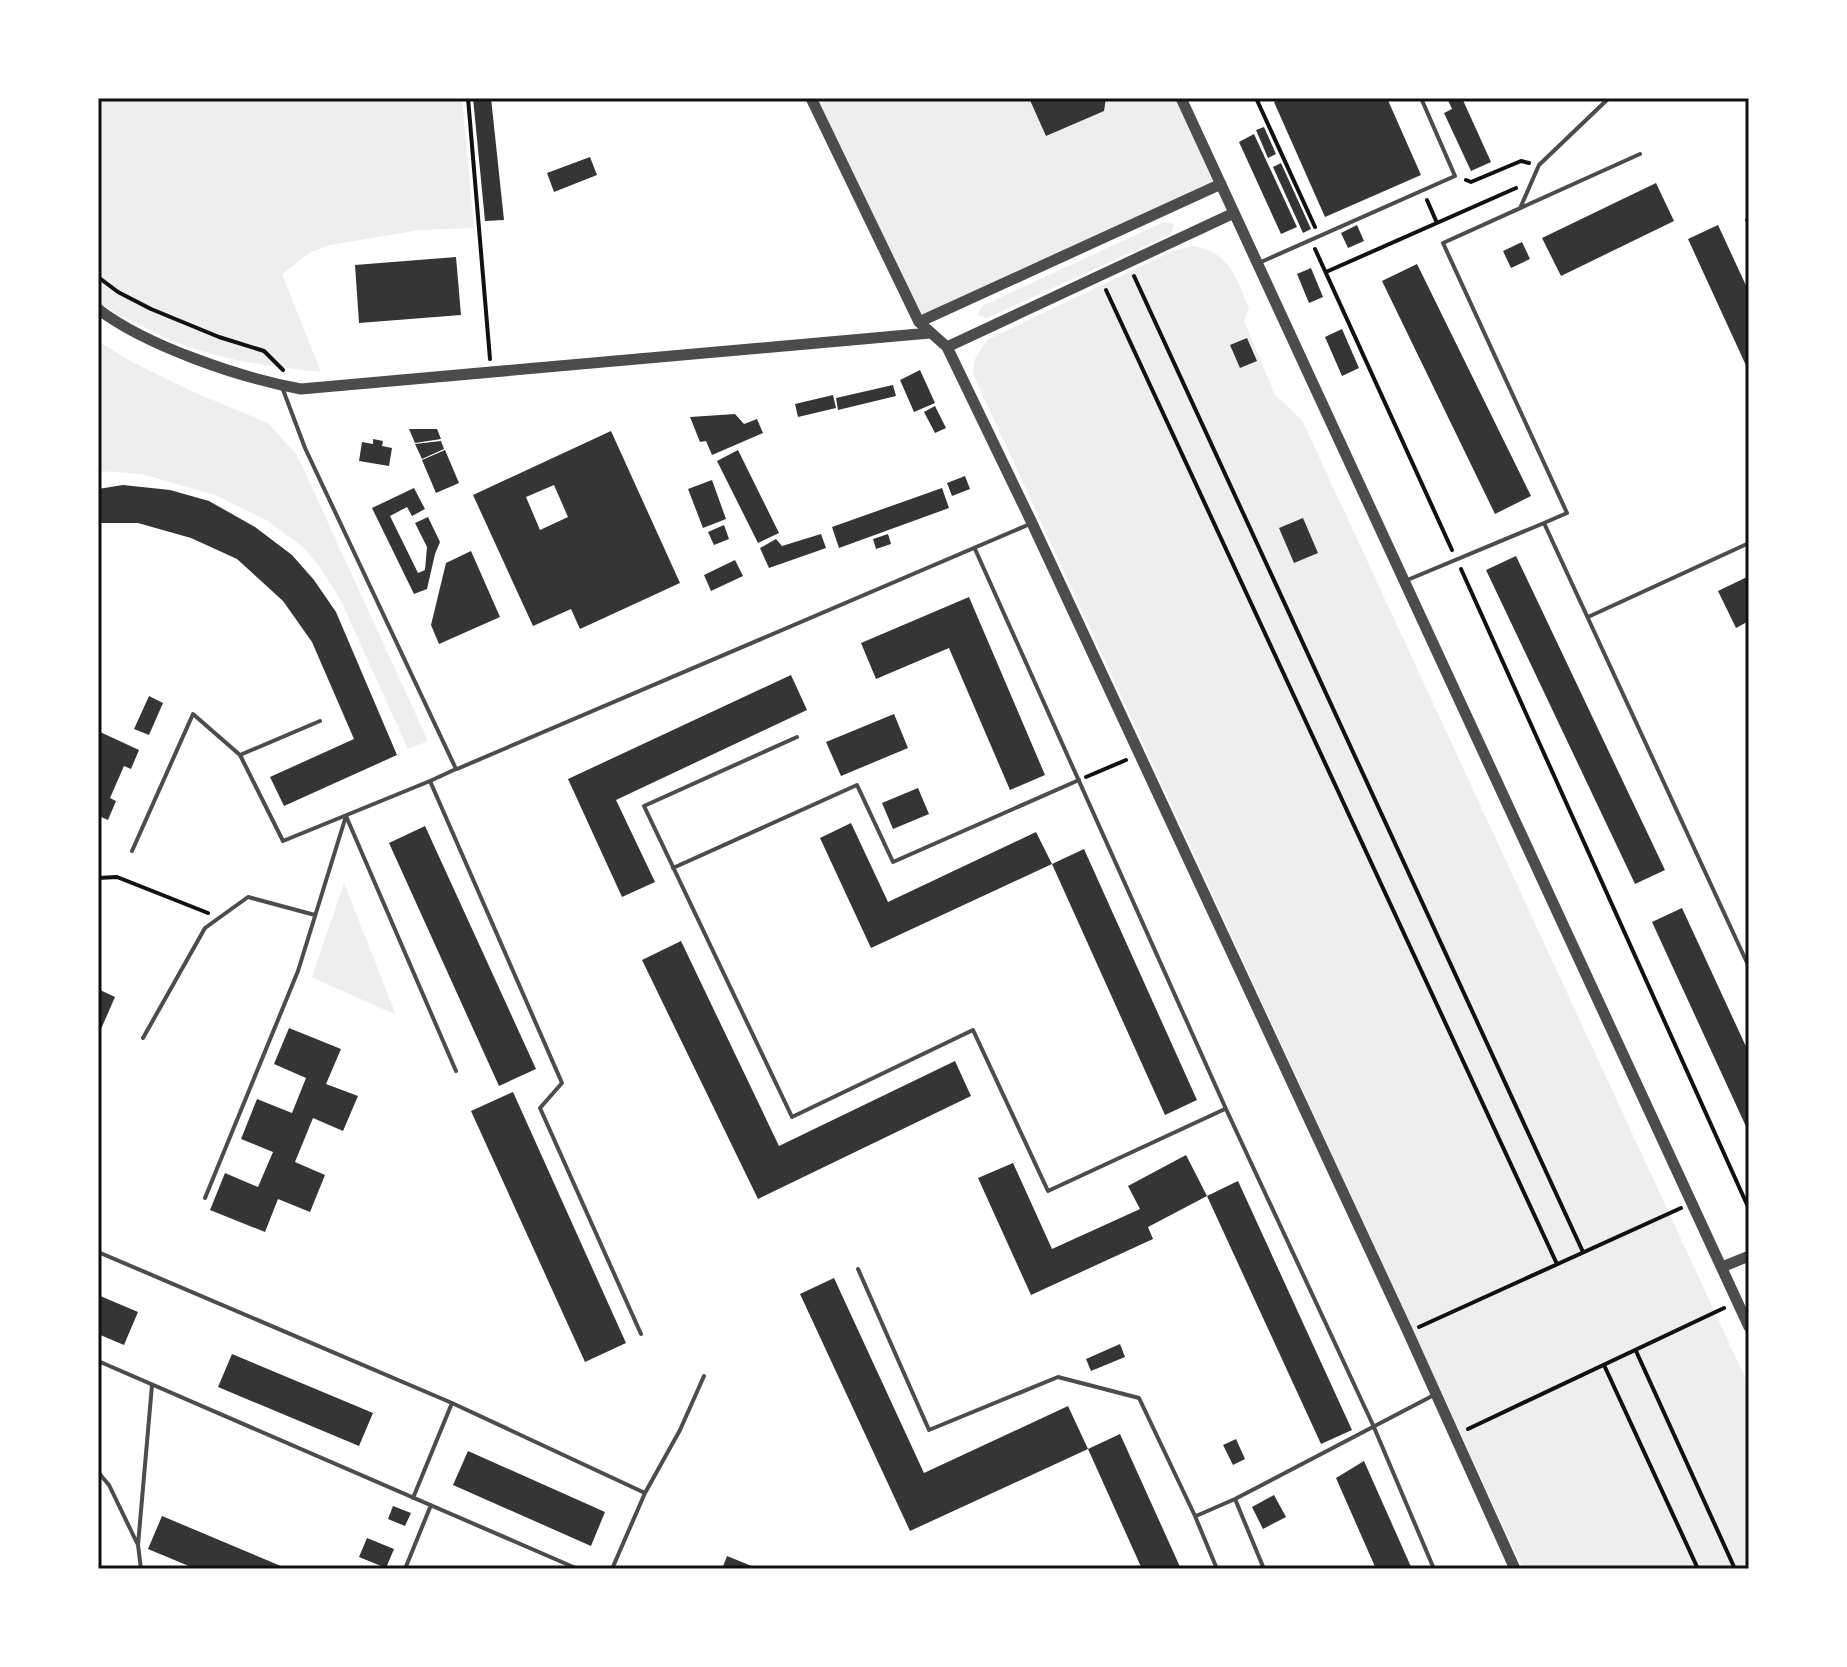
<svg xmlns="http://www.w3.org/2000/svg" width="1847" height="1667" viewBox="0 0 1847 1667" font-family="'Golos Text',sans-serif">
<rect width="100%" height="100%" fill="#fff"/>
<!-- green -->
<path fill="#eee" d="M98,98H462L474,228L419,230L330,245L311,252L282,274L321,372C252,365 198,357 136,323C123,316 109,310 98,302Z
M811,98H1181L1221,184L919,322Z
M1164,222L1174,224L1171,234L987,318L978,315L982,306Z
M1192,246C1231,253 1234,275 1249,308L1244,321L1275,395L1302,420L1749,1386V1569H1523L973,374L975,359L987,340L1173,251Z
M98,341L130,361L191,391L268,423L297,455L428,741L408,749L341,601L320,567L303,547L268,521L215,495L142,474L98,471Z
M344,883L396,1015L312,977Z"/>
<!-- building -->
<path fill="#353535" fill-rule="evenodd" d="M473,98H491L504,220L485,221Z
M1029,98H1106L1104,111L1046,136Z
M1283,98H1387L1421,175L1325,217L1274,102Z
M1447,98H1462L1491,162L1471,171L1444,113L1452,109Z
M1264,127L1276,154L1268,158L1256,130Z
M1254,134L1297,227L1281,234L1239,142Z
M590,157L597,175L554,192L547,173Z
M1281,163L1311,229L1303,233L1273,167Z
M1656,183L1674,221L1561,276L1542,238Z
M1357,225L1364,241L1348,248L1341,233Z
M1718,225L1749,292V372L1688,239Z
M1522,242L1530,259L1511,268L1503,251Z
M456,257L461,315L359,323L355,265Z
M1417,264L1531,496L1495,514L1382,281Z
M1311,268L1323,297L1309,303L1297,274Z
M1342,329L1359,368L1342,376L1325,337Z
M1247,338L1257,361L1240,368L1230,345Z
M920,370L935,403L914,412L900,380Z
M893,385L896,396L838,410L836,398Z
M833,395L836,408L798,417L795,404Z
M935,406L946,428L935,433L924,412Z
M735,414L744,424L757,419L763,433L712,455L706,441L700,442L690,417Z
M409,429H437L441,439L415,443Z
M611,431L680,583L580,629L571,609L533,626L473,495ZM554,485L568,517L540,530L526,497Z
M373,439L383,441L382,446L392,448L389,466L359,461L362,442L373,444Z
M441,441L444,449L422,459L415,444Z
M445,450L459,483L436,493L422,460Z
M738,450L779,533L758,543L717,461Z
M965,476L970,489L952,496L947,483Z
M712,480L726,519L703,528L688,489Z
M123,485L170,490L209,501L255,527L292,555L314,580L336,612L397,755L284,806L270,777L354,739L312,642L283,601L237,559L191,538L138,523H98V489Z
M414,488L425,509L412,516L407,507L390,516L418,573L425,570L427,547L415,523L428,517L440,542L435,554L427,589L414,594L372,508Z
M942,488L949,508L839,548L832,527Z
M1303,518L1318,553L1294,563L1279,528Z
M724,525L729,539L714,545L708,532Z
M821,534L826,548L769,568L760,548L776,539L782,546Z
M888,534L891,544L876,549L873,539Z
M471,551L500,617L439,644L431,625L446,563Z
M1516,556L1665,870L1635,884L1486,570Z
M735,560L743,576L711,591L704,575Z
M1749,576V621L1736,628L1718,591Z
M969,597L1045,775L1010,790L949,648L876,679L861,643Z
M791,675L807,710L616,800L655,882L622,897L568,779Z
M149,696L163,703L149,735L134,729Z
M894,714L908,748L841,776L826,742Z
M98,731L139,750L131,769L124,766L110,798L116,801L108,820L101,817L98,825Z
M918,788L929,814L893,829L882,803Z
M851,823L888,902L1036,832L1052,864L871,948L820,838Z
M425,826L536,1069L499,1086L389,843Z
M1084,849L1197,1100L1165,1115L1052,864Z
M1682,908L1749,1053V1133L1652,922Z
M681,941L779,1146L955,1061L971,1096L758,1199L642,960Z
M98,989L115,997L101,1029L98,1028Z
M289,1028L341,1049L326,1084L358,1096L343,1131L313,1118L295,1162L325,1175L310,1212L278,1199L265,1232L210,1210L225,1173L258,1187L273,1152L241,1139L257,1099L292,1113L306,1078L274,1064Z
M513,1092L626,1343L585,1362L471,1111Z
M1186,1155L1207,1196L1238,1181L1352,1430L1321,1444L1207,1196L1148,1227L1153,1239L1031,1295L978,1178L1013,1163L1052,1249L1140,1209L1128,1186Z
M834,1278L924,1473L1068,1406L1088,1449L910,1531L800,1294Z
M98,1295L138,1312L124,1345L98,1334Z
M1120,1344L1125,1357L1091,1371L1086,1359Z
M232,1354L373,1413L359,1446L218,1387Z
M1120,1434L1181,1569H1142L1088,1449Z
M1236,1439L1245,1459L1233,1465L1223,1445Z
M468,1451L605,1512L591,1546L453,1485Z
M1364,1461L1412,1569H1376L1336,1478Z
M1274,1495L1286,1517L1263,1529L1252,1507Z
M393,1506L411,1513L405,1526L388,1519Z
M162,1516L288,1569H196L148,1549Z
M367,1538L394,1549L386,1568L359,1557Z
M727,1556L759,1569H722Z"/>
<g fill="none" stroke-linecap="round" stroke-linejoin="round">
<!-- path -->
<path stroke="#111" stroke-width="4" d="M468,98L490,359
M1256,98L1315,227
M1466,180L1471,182L1521,161L1529,163
M1427,200L1437,223
M1315,249L1452,550
M1326,272L1516,188
M1134,276L1583,1252
M98,277L118,292L151,309L219,337L264,351L283,370
M1106,290L1557,1264
M1461,569L1749,1209
M1086,777L1126,760
M98,878L117,877L208,913
M1419,1327L1681,1208
M1636,1351L1735,1569
M1604,1365L1698,1569
M1468,1429L1724,1308"/>
<!-- service -->
<path stroke="#4c4c4c" stroke-width="4" d="M1521,206L1539,165L1609,98
M1747,220L1749,224
M1261,262L1455,176L1421,98
M282,387L305,448L456,769L430,781L562,1083L540,1108L641,1334
M1544,523L1567,513L1443,243L1640,154
M975,549L1226,1109L1373,1425L1434,1569
M1405,581L1544,523L1749,967
M1588,617L1749,543
M320,721L240,755L283,841L430,781
M797,737L644,806L792,1117L973,1030L1048,1191L1225,1109
M457,769L1030,524
M132,851L193,714L240,755
M673,868L857,785L893,862L1079,780
M143,1038L205,928L248,897L315,915
M205,1198L298,971L346,816L456,1071
M98,1252L452,1403L413,1498
M858,1269L929,1430L1058,1377L1139,1398L1195,1516L1217,1569
M98,1361L578,1569
M452,1403L645,1493L612,1569
M98,1472L109,1485L137,1543
M645,1493L680,1430L704,1376
M1235,1499L1264,1569
M1196,1516L1235,1499L1434,1395
M141,1569L138,1545L152,1385
M405,1569L431,1505"/>
<!-- tertiary -->
<path stroke="#4c4c4c" stroke-width="11" d="M811,98L919,322L947,347L1032,523L1408,1332L1515,1569
M1181,98L1749,1327
M98,309C146,346 241,378 301,389L930,333
M919,322L1221,184
M947,347L1234,213
M1722,1267L1749,1256"/>
</g>
<!-- border -->
<rect width="1847" height="1667" fill="none" stroke="#ffffff" stroke-width="200"/>
<rect x="100" y="100" width="1647" height="1467" fill="none" stroke="#111" stroke-width="3"/>
</svg>
